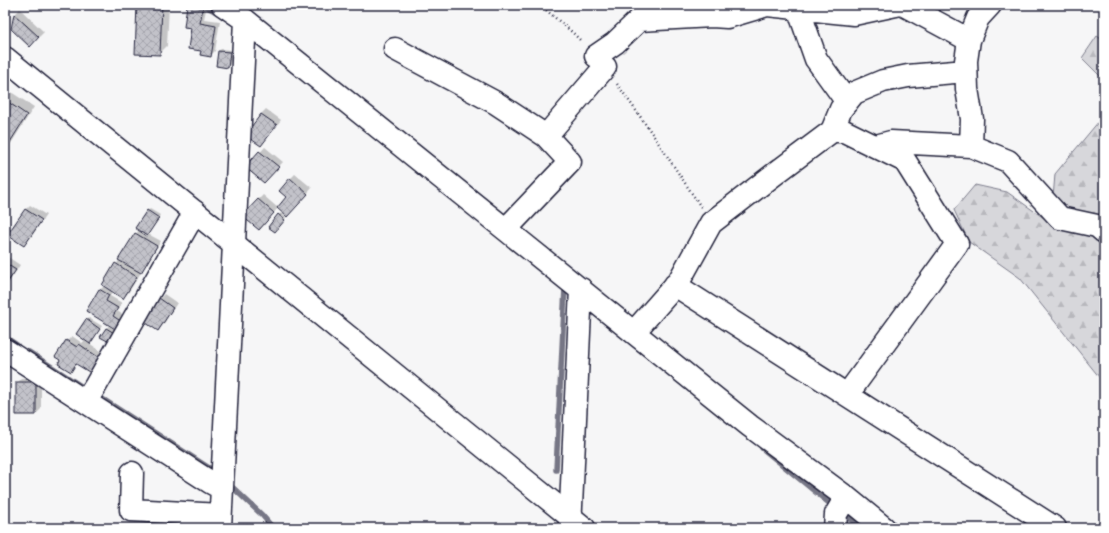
<svg xmlns="http://www.w3.org/2000/svg" width="1109" height="533" viewBox="0 0 1109 533" font-family="Caveat,sans-serif">
<defs>
<pattern id="forest-firs" width="22" height="20" patternUnits="userSpaceOnUse"><rect width="22" height="20" fill="#d7d7db"/><path d="M5 1l3.5 6h-7zM16 11l3.5 6h-7z" fill="#b8b8bd"/></pattern>
<pattern id="building-cross-hatch" width="8" height="8" patternUnits="userSpaceOnUse"><rect width="8" height="8" fill="#c2c2c9"/><path d="M0 0l8 8M0 8l8-8" fill="none" stroke="#a6a6ae"/></pattern>
</defs>
<rect width="100%" height="100%" fill="#f6f6f7"/>
<filter id="ink" filterUnits="userSpaceOnUse"><feTurbulence type="fractalNoise" baseFrequency=".025" numOctaves="2"/><feDisplacementMap in="SourceGraphic" scale="8" xChannelSelector="R" yChannelSelector="G"/><feConvolveMatrix kernelMatrix="1 2 1 2 8 2 1 2 1" color-interpolation-filters="sRGB"/></filter>
<g filter="url(#ink)">
<!-- forest -->
<path fill="url(#forest-firs)" stroke="#7c7c8b" d="M1097,36L1104,41V80L1082,58Z
M1104,115V383L1020,278L969,242L954,210L975,185L1007,192L1051,223L1055,174Z"/>
<!-- shadow -->
<path fill="#0003" d="M138,5H169L167,46L159,54Z
M189,5H207L204,19L220,21L215,51L210,56L202,50L192,28L188,6Z
M20,9L44,32L30,46L12,28L15,14Z
M221,49L232,50L230,64L228,67L219,51Z
M11,92L34,107L5,153V98Z
M266,109L281,120L261,145L247,134L261,114Z
M265,147L283,162L269,177L247,167Z
M295,174L312,188L292,211L278,208L264,224L258,200L263,195L278,208L288,197L290,179Z
M30,205L46,215L29,240L24,245L25,210Z
M150,209L160,215L148,234L161,241L128,293L123,298L113,291L110,296L122,303L117,311L130,319L117,342L106,328L109,326L117,331L100,290L104,286L116,264L119,261L136,234L139,230L148,211Z
M281,213L286,218L274,231L279,215Z
M5,255L20,265L5,288Z
M164,294L177,303L163,325L158,330L160,299Z
M5,297L10,300L5,309Z
M89,318L102,326L89,343L108,356L77,363L70,371L67,341L72,336L82,343L85,340L87,320Z
M22,378H41V409L36,414L17,383Z"/>
<g fill="none" stroke-linecap="round" stroke-linejoin="round">
<!-- stream -->
<path stroke="#767685" stroke-width="5.5" d="M204,5L220,14
M5,337L17,345
M29,352L87,390
M95,394L217,473
M762,448L834,507
M556,470L565,288
M228,483L262,515L273,528
M841,512L861,528"/>
</g>
<!-- building -->
<path fill="url(#building-cross-hatch)" stroke="#22223b" d="M137,5H173H162L160,55L135,54Z
M187,5L203,8L200,23L216,26L211,57L200,55L201,51L188,49L191,28L184,27Z
M14,14L39,37L30,47L11,29Z
M218,51L230,52L228,68L216,66Z
M5,100L27,115L5,150Z
M261,114L277,125L261,146L245,135Z
M259,151L279,167L264,183L245,167Z
M290,178L308,194L287,217L277,208L286,197L279,191Z
M258,199L274,213L259,230L242,216Z
M25,209L42,220L24,246L7,235Z
M147,210L159,218L147,236L135,228Z
M278,214L285,220L275,232L268,227Z
M135,233L157,246L141,273L118,260Z
M5,263L16,270L5,286Z
M115,263L137,277L123,299L102,285Z
M99,289L109,295L106,301L118,308L113,316L125,324L120,332L86,311Z
M159,298L173,308L158,331L143,321Z
M86,319L100,329L90,344L76,334Z
M106,328L121,337L115,345L100,337Z
M66,340L77,347L79,344L104,361L94,375L76,364L71,372L58,364L60,360L55,357Z
M16,382H36V415H16Z"/>
<g fill="none" stroke-linecap="round" stroke-linejoin="round">
<defs>
<path id="street" d="M223,5L245,20L750,426L846,497L884,528
M904,5L969,40
M798,8L816,59L847,102
M395,49L496,103L546,136L570,162L506,229
M596,56L615,43L639,20L712,16L727,17L767,5L854,14L896,5
M832,131L841,109L854,93L883,81L908,76L966,71
M546,136L605,67
M876,146L891,142L971,146L1008,161L1060,218L1097,226L1104,232
M971,146L972,119L967,89L966,61L969,40L978,18L990,5
M675,285L1055,528
M634,332L679,281L711,223L776,173L832,131H844L905,161L957,244L847,395
M5,350L210,482L221,488
M86,401L96,385L195,212
M132,473L131,510L220,515
M220,528L245,20
M570,528L581,289
M835,528L836,514L846,497"/>
<path id="secondary" d="M5,58L584,528"/>
</defs>
<!-- street casing -->
<use href="#street" stroke="#22223b" stroke-width="25"/>
<!-- secondary casing -->
<use href="#secondary" stroke="#22223b" stroke-width="25"/>
<!-- path -->
<path stroke="#22223b" stroke-width="2.5" stroke-dasharray="1 3" stroke-linecap="butt" d="M540,5L572,32L582,42
M617,84L649,129L701,207"/>
<!-- street -->
<use href="#street" stroke="#fff" stroke-width="22"/>
<!-- secondary -->
<use href="#secondary" stroke="#fff" stroke-width="22"/>
</g>
</g>
<!-- margin -->
<rect width="1109" height="533" fill="none" stroke="#fff" stroke-width="20"/>
<rect x="10" y="10" width="1089" height="513" fill="none" stroke="#22223b" stroke-width="1.5" filter="url(#ink)"/>
</svg>
